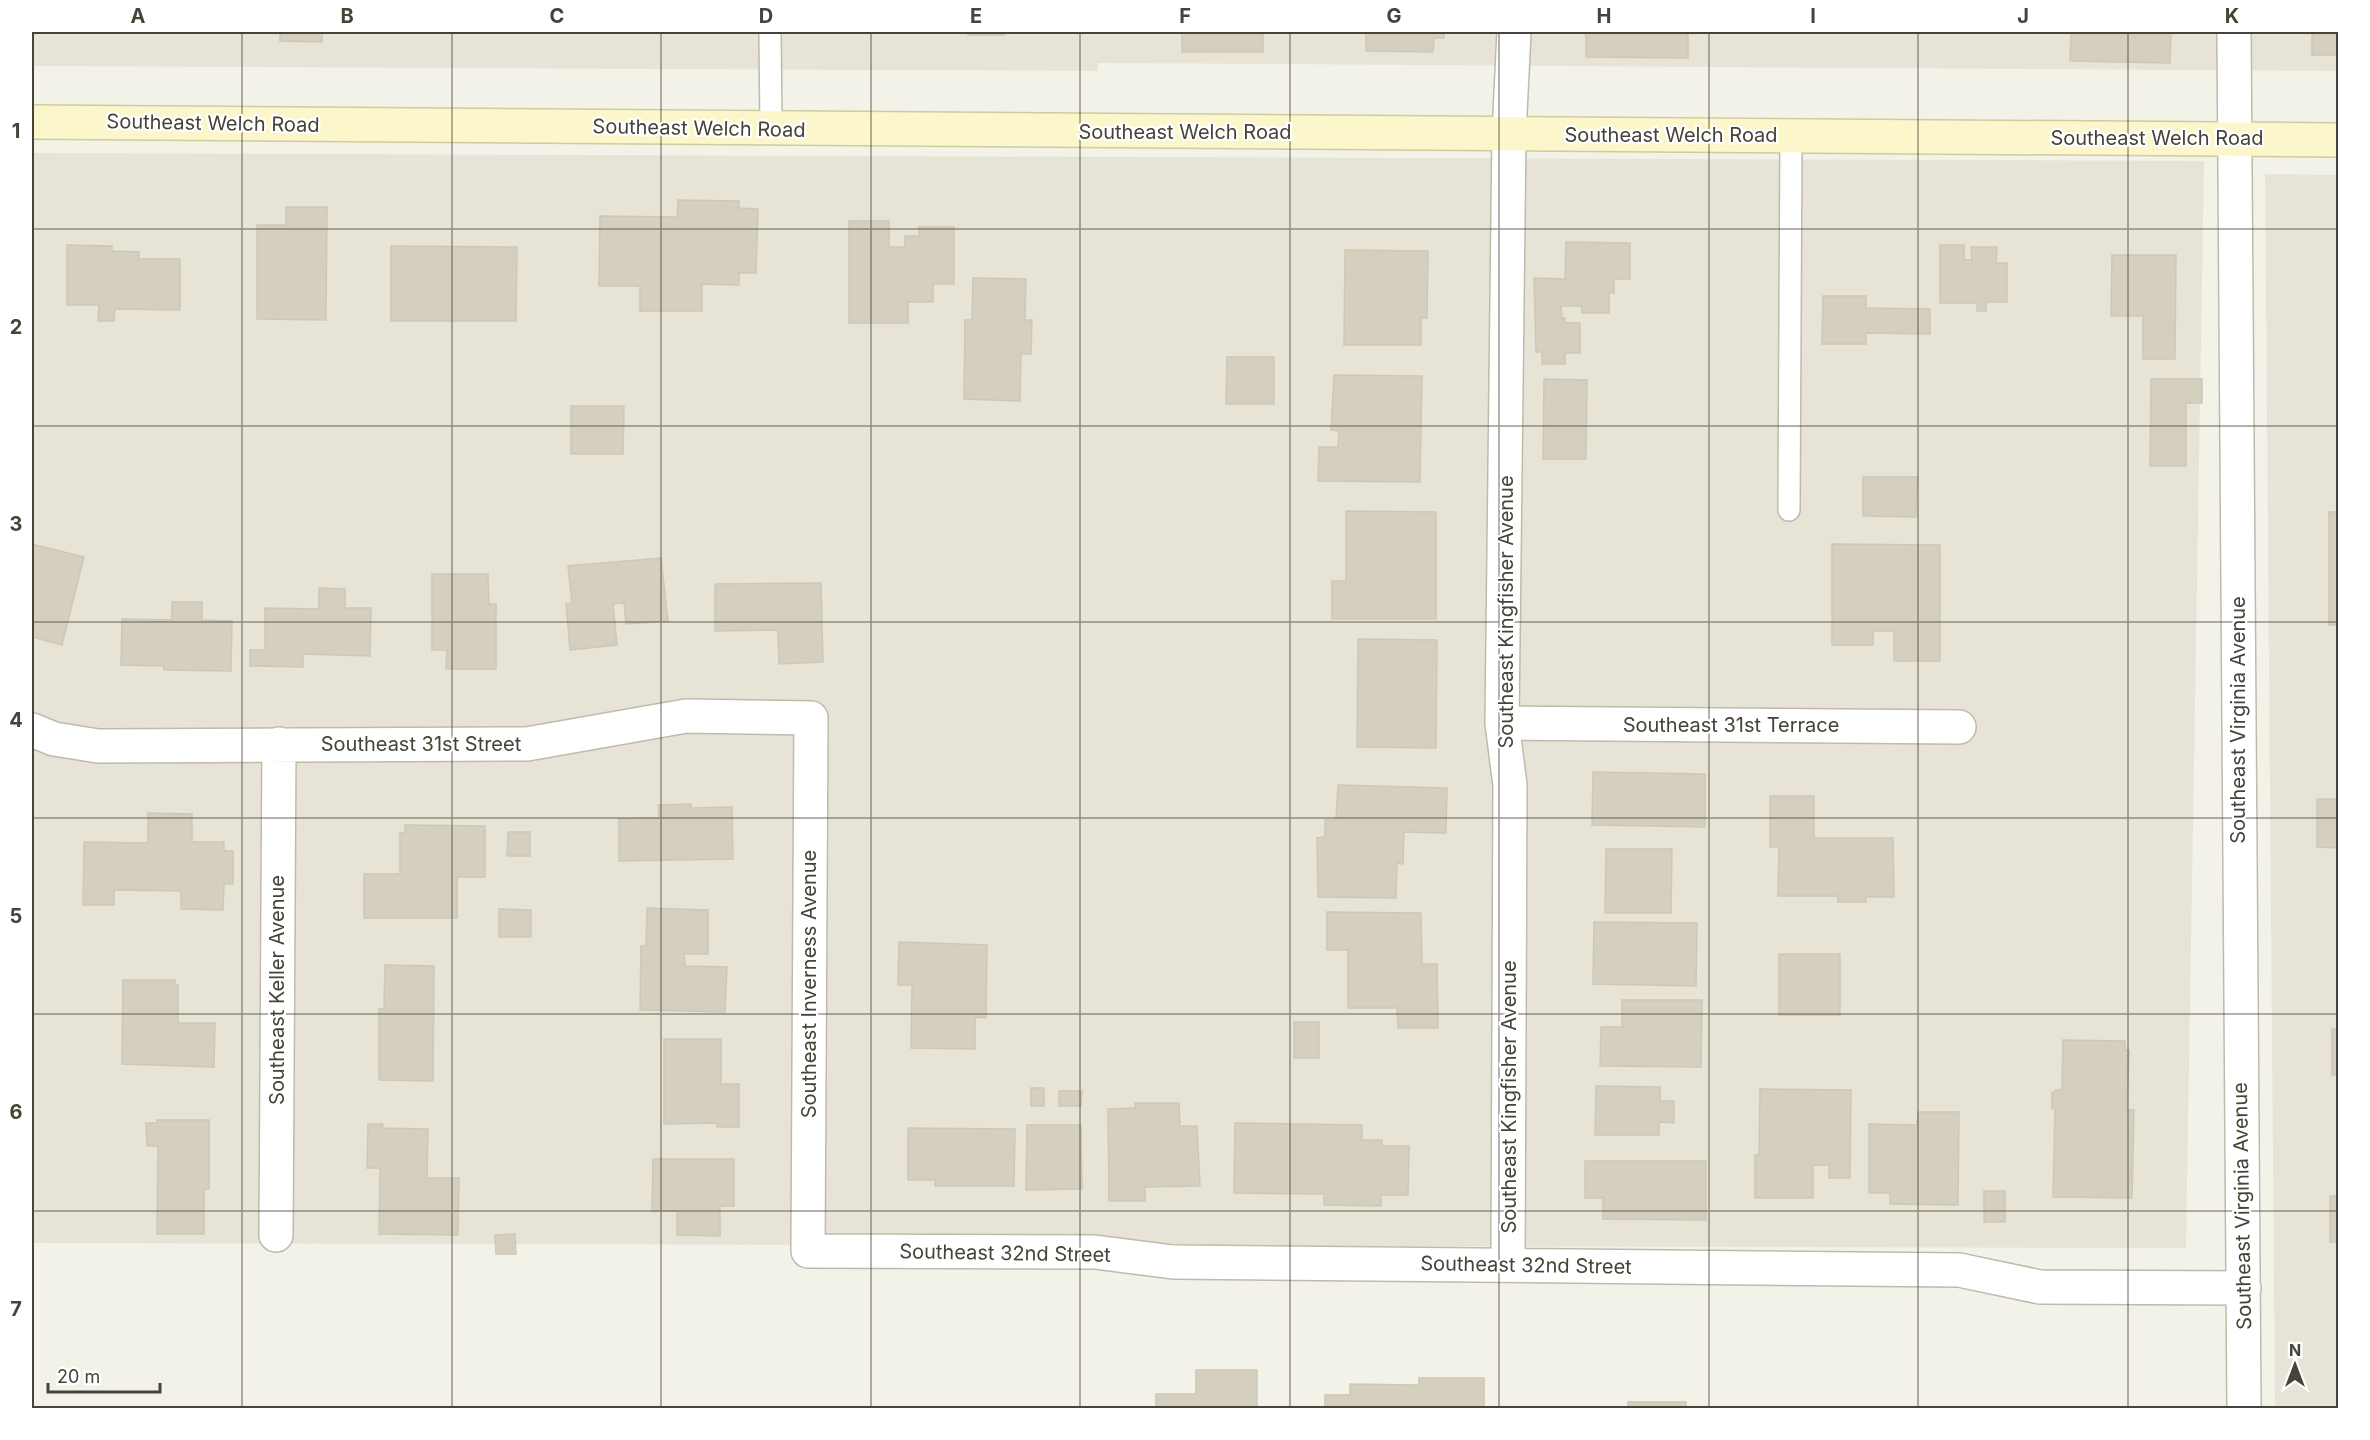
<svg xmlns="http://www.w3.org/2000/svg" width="2370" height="1440" viewBox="0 0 2370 1440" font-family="Inter,sans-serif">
<rect width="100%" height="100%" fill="#f3f2e9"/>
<!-- residential -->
<path fill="#e7e4d7" d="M32,32H2338V71L1098,63V71L32,66Z
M32,153L2204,161L2186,1248L32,1243Z
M2265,174L2338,175V1408H2275Z"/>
<!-- building -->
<path fill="#d4cfbf" stroke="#cec8b2" stroke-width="1.5" d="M280,32H322V42L280,41Z
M968,32H1005L1004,35H968Z
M1182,32H1263V52H1182Z
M1366,32H1444V38H1434L1433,52L1366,51Z
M1586,32H1688V58L1586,57Z
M2071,32H2171L2170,63L2070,61Z
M2312,32H2338V55H2312Z
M678,200L739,201V208L758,209L756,273H739V285L702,284V311H640V286H599L600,216L677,217Z
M286,207H327L326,320L257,319V225H286Z
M849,221H889V247H905V236H919V227H954V284H933V302H908V323H849Z
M1566,242L1630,243V279H1614V293H1609V313H1582L1581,306H1561L1562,318H1565V323H1580V353H1565V364H1542V352H1536L1534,278L1565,279Z
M67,245L112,246V251L139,252V259H180V310L115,309L114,321H98L99,305H67Z
M1940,245H1964V260H1972L1971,247H1997L1996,263H2007V302H1986V311H1977V303H1940Z
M391,246L517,247L516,321H391Z
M1345,250L1428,251L1427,318H1421V345H1344Z
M2112,255H2176L2175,359H2143V316H2111Z
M973,278L1026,279L1025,320H1032L1031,354H1021L1020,401L964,399L965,320H972Z
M1823,296H1866V308L1930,309V334L1866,333V344H1822Z
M1227,357H1274V404H1226Z
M1334,375L1422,376L1420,482L1318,481L1319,447H1338L1339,431L1331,430Z
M1544,379L1587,380L1586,459H1543Z
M2151,379H2202V403H2186V466H2150Z
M571,406H624L623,454H571Z
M1863,477H1917L1916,517L1863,516Z
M1346,511L1436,512V619H1332V581H1346Z
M2329,512H2338V625H2329Z
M32,544L84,557L62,645L32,637Z
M1832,544L1940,545V661H1894V631H1873V645H1832Z
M661,558L668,621L626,624L624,603L613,604L617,645L570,650L566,604L572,603L568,566Z
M432,574H488L489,604H496V669H446L447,650H432Z
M821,583L823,662L779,664L778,630L715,631V584Z
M319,588L345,589V608H371L370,656L303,654V667L250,666V650H265V608L319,609Z
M172,602H202V620L232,621L231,671L164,670V666L121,665L122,619L172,620Z
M1358,639L1437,640L1436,748L1357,747Z
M1593,772L1705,774V827L1592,825Z
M1338,785L1447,788L1446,833L1404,832L1403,864L1397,863L1396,898L1318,897L1317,838L1325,837V820H1336Z
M1770,796H1814V838H1893L1894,897H1866V902H1838V896H1778L1779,847H1770Z
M2317,799H2338V848L2317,847Z
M691,804V808L732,807L733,859L619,861V819L659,818L658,805Z
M148,813L192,814V842H224V851H233V884H224L223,910L181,909V891L114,890V905H83L84,842L148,843Z
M405,825L485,826V877H457V918H364V874H400V833H405Z
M508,832H530V856H507Z
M1606,849H1672L1671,913H1605Z
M647,908L708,910V954H684L685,966L727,967L725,1012L640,1010L641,946H646Z
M499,909L531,910V937H499Z
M1327,912L1421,913L1422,964H1437L1438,1028H1398L1397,1008H1348V950H1327Z
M1594,922L1697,923L1696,986L1593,984Z
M899,942L987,945L986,1018L975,1017V1049L911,1048L912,985H898Z
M1779,954H1840V1015H1779Z
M385,965L434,966L433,1081L379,1080V1009H384Z
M123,980H175V985H178V1023H215L214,1067L122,1064Z
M1622,1000H1702L1701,1067L1600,1066L1601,1027H1622Z
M1294,1022H1319V1058H1294Z
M2332,1029H2338V1075H2332Z
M664,1039H721V1084H739V1127H717V1123L664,1124Z
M2063,1040L2125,1041V1050H2129L2127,1110H2134L2132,1198L2053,1197L2055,1110L2052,1108V1093L2056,1090H2062Z
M1596,1086L1660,1087V1101H1674V1123L1659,1122V1135H1595Z
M1031,1088H1044V1106H1031Z
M1760,1089L1851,1090L1850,1178H1829V1165H1813V1198H1755V1155H1759Z
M1059,1091H1082L1081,1106H1059Z
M1135,1103H1179L1180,1126H1197L1200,1186L1145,1187V1201H1109L1108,1109L1135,1108Z
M1918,1112H1959L1958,1205L1890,1204V1193H1869V1124L1917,1125Z
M157,1120H209V1189H204V1234H157L158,1146H147L146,1123H157Z
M1235,1123L1362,1125V1140H1382V1146H1409L1408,1195H1381V1206L1324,1205V1194L1234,1193Z
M368,1124H383L382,1128L428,1129L427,1178H459L458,1235L379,1234L380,1168H367Z
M1027,1125H1081L1082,1189L1026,1190Z
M908,1128L1015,1129L1014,1186H935V1180H908Z
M653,1159H734V1206H720V1236L677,1235V1211H652Z
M1585,1161H1706V1220L1603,1219V1198H1585Z
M1984,1191H2005V1222H1984Z
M2330,1196H2338V1242H2330Z
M515,1234L516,1254H496L495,1235Z
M1196,1370H1257V1408H1156V1394H1196Z
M1419,1378H1484V1408H1325V1395H1350V1384L1419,1385Z
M1628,1402H1686V1408H1628Z"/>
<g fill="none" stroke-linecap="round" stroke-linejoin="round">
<defs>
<path id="lane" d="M770,32L771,128
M1789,510L1791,135"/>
<path id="street" d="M2234,32L2244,1408
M1502,723L1959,727
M32,730L54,739L98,746L527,744L686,716L811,718L808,1251L1095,1252L1173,1262L1959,1270L2040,1287L2244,1288
M276,1235L279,744
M1508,1264L1510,785L1502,723L1509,133L1514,32"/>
<path id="secondary" d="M32,122L2338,140"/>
</defs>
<!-- lane casing -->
<use href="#lane" stroke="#bebbac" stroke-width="24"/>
<!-- street casing -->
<use href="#street" stroke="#bebbac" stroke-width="36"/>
<!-- secondary casing -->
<use href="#secondary" stroke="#d0cb9b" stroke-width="36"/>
<!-- lane -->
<use href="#lane" stroke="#fff" stroke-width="21"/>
<!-- street -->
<use href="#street" stroke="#fff" stroke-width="33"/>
<!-- secondary -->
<use href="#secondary" stroke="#fbf7cb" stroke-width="33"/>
</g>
<!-- grid -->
<path fill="none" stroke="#464338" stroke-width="1.5" stroke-opacity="0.55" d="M242,32V1408M452,32V1408M661,32V1408M871,32V1408M1080,32V1408M1290,32V1408M1499,32V1408M1709,32V1408M1918,32V1408M2128,32V1408M32,229H2338M32,426H2338M32,622H2338M32,818H2338M32,1014H2338M32,1211H2338"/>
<g text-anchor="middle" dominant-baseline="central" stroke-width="4.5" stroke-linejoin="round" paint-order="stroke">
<!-- street labels -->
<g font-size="20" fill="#464338" stroke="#fff">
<text transform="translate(213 123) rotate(1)">Southeast Welch Road</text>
<text transform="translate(699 128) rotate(1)">Southeast Welch Road</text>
<text x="1185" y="132">Southeast Welch Road</text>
<text x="1671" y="135">Southeast Welch Road</text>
<text x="2157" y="138">Southeast Welch Road</text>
<text transform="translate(1506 612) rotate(-90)">Southeast Kingfisher Avenue</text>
<text transform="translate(2238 720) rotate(-90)">Southeast Virginia Avenue</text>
<text x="1731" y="725">Southeast 31st Terrace</text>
<text x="421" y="744">Southeast 31st Street</text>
<text transform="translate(809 984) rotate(-90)">Southeast Inverness Avenue</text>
<text transform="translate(277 990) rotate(-90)">Southeast Keller Avenue</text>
<text transform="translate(1509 1097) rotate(-90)">Southeast Kingfisher Avenue</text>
<text transform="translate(2242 1206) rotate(-91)">Southeast Virginia Avenue</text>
<text transform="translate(1005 1253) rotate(1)">Southeast 32nd Street</text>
<text transform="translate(1526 1265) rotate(1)">Southeast 32nd Street</text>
</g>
</g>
<!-- border -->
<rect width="2370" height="1440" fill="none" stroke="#ffffff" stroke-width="66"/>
<!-- north arrow -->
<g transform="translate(2295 1365)" stroke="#ffffff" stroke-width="4.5" paint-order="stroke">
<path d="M0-4.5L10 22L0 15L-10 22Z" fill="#464338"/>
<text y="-9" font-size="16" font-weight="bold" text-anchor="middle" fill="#464338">N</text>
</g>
<!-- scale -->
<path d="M48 1383v9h112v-9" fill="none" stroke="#464338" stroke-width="3"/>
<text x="57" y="1383" font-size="18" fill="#464338" stroke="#ffffff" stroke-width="4.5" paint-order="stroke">20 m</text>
<rect x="33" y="33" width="2304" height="1374" fill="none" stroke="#464338" stroke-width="2"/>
<g font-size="20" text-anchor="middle" font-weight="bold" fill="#464338">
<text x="138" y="23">A</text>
<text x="347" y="23">B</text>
<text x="557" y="23">C</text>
<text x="766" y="23">D</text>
<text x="976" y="23">E</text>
<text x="1185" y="23">F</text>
<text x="1394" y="23">G</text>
<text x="1604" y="23">H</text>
<text x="1813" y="23">I</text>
<text x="2023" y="23">J</text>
<text x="2232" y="23">K</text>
<text x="16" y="138">1</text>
<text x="16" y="334">2</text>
<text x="16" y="531">3</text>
<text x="16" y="727">4</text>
<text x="16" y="923">5</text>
<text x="16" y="1119">6</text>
<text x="16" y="1316">7</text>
</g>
</svg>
